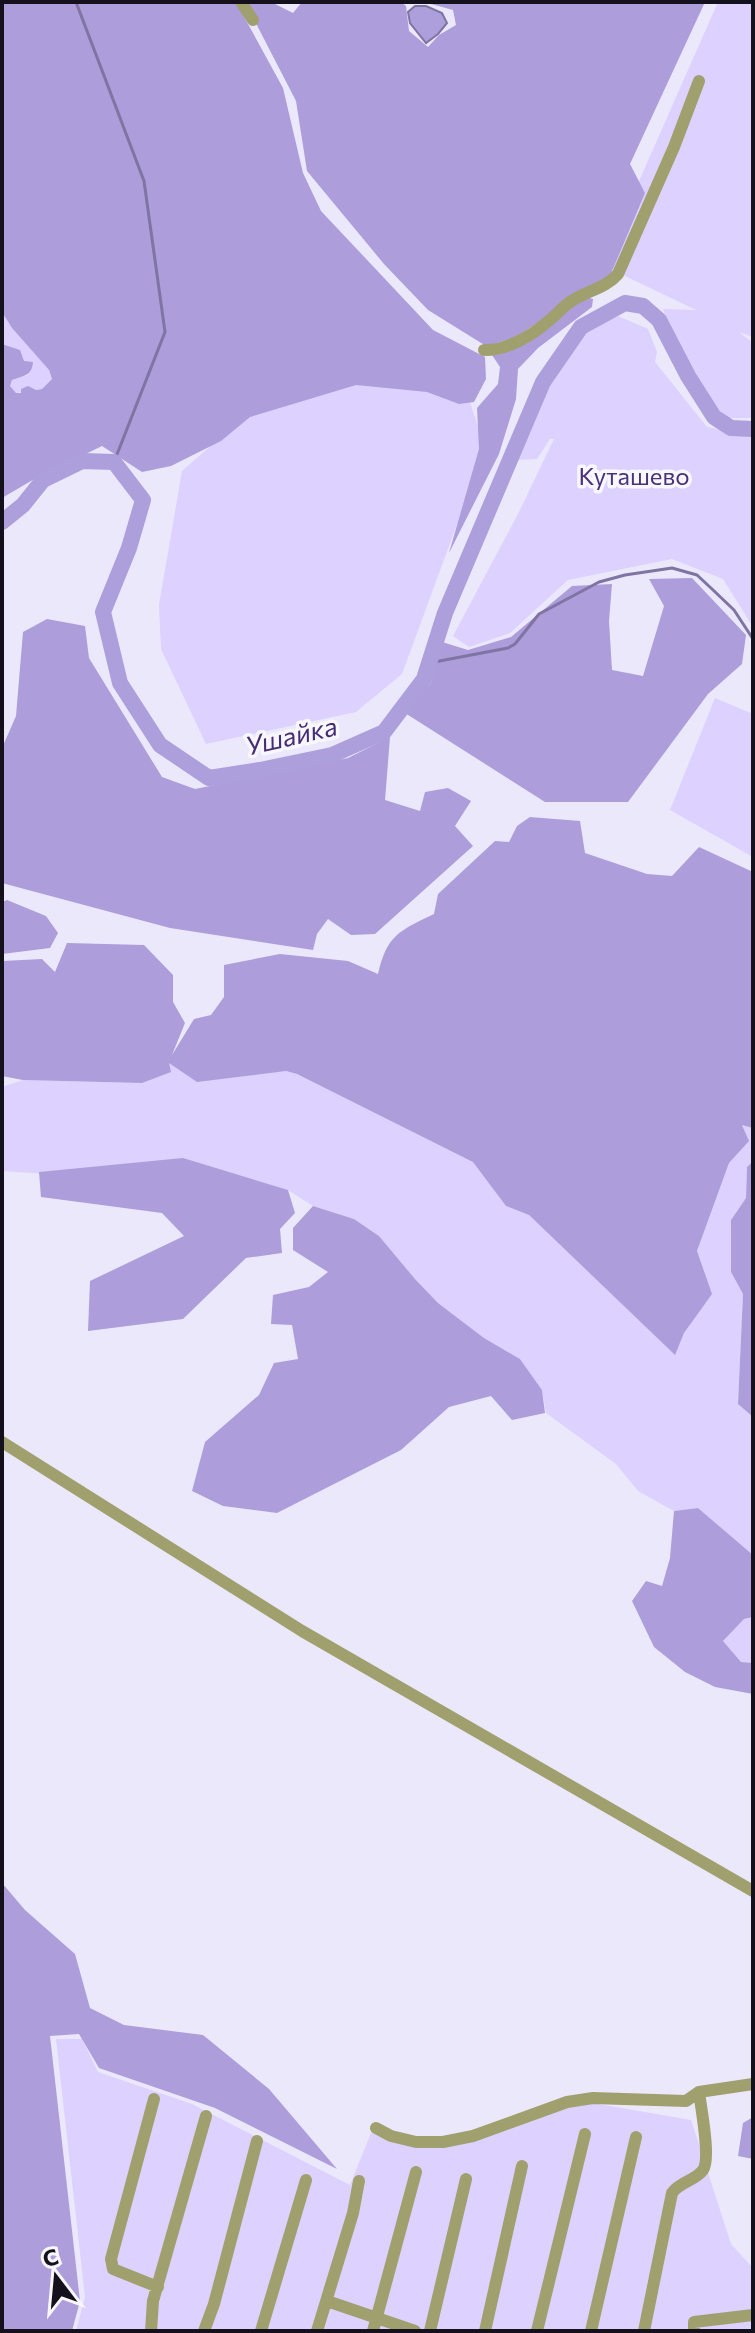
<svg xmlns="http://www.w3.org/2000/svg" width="755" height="2333" viewBox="0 0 755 2333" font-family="Commissioner,sans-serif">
<rect width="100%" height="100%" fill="#ece8fc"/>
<!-- green -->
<path fill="#dcd1ff" d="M718,2H753V337L739,332L753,343V418H725C699,384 676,350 663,309L696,310L602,265Z
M2,312L12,328L49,370L52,379L42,389L16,393L10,386L12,380L28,375L19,350L2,344Z
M618,316L648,329L657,352L655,362L707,427L753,436V627L723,579L672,559L568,580L510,633L469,647L453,636L519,512L554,439H550L537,459L517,460L544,390L573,348L586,331Z
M356,381L468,396L485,448L402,674L356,712L206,744L161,649L159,605L182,471L246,415Z
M715,698L753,714V857L670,810Z
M168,1062L254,1074L286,1071L297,1074L474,1162L506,1206L529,1215L674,1354L684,1333L711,1294L697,1251L729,1163L748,1141L742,1124L753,1128V1161L747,1167L746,1198L731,1220V1272L743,1294L738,1404L753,1417V1555L698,1508L674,1511L638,1491L616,1464L546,1413L542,1390L520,1359L484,1338L438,1303L415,1279L379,1236L354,1219L313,1206L288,1190L2,1171V1087L23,1080L142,1083Z
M753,1617V1663L741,1662L723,1641L744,1619Z
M56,2039H82L98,2072L192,2104L350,2185L371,2133L476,2141L581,2101L691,2120L731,2244L753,2268V2331H76L85,2297Z"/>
<!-- forest -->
<path fill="#ad9ddb" d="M2,2H236L283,88L303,173L321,211L433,330L485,357L486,379L474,402L459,404L427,392L356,385L250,417L221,441L171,466L142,472L102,446L36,478L2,498V344L20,350L24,361L33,362C32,376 23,376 12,380L10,386L16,393H21V389L28,386L36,390L42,389L52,379L49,370L12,328L2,312Z
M245,2H271L293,13L302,2H401L406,6L409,31L428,47L439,35L456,25L453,10L424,2H705L630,164L645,193L610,276L514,338L486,346L428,310L384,264L307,171L296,101Z
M586,297L593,299L592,307L538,348L518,369L516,399L499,454L449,553L479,449L477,408L498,384L500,367L492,355Z
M692,578L746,635L742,664L708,694L628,802H545L405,713L431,683L442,642L468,650L511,637L572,586L612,584L609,621L612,670L643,676L664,606L649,579Z
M47,619L85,626L89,658L162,777L195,789L348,758L390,737L385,800L420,811L425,792L448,788L471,801L455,826L473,846L375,934L351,935L328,919L317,934L313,950L170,928L2,883V748L16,716L23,632Z
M530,817L580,821L585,853L647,874L672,876L699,847L753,872V1128L742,1125L749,1141L729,1163L697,1251L712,1294L684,1333L675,1355L529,1215L506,1206L473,1162L297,1074L286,1071L197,1082L169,1063L171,1072L142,1083L23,1080L2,1076V961L42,959L55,972L67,943L144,945L173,975V1002L185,1023L172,1055L194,1019L211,1015L224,997V965L280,954L348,961L378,974C387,935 399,931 434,914L438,894L495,841L509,842L517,826Z
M7,900L46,916L58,933L50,948L2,954V902Z
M183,1158L288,1190L295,1213L280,1229L282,1253L246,1258L183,1319L88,1331L90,1281L184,1236L162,1213L41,1197L39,1172Z
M753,1161V1417L738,1404L743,1294L731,1272V1220L746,1198L747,1167Z
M313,1206L354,1219L379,1236L415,1279L438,1303L484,1338L520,1359L542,1390L545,1413L512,1420L491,1396L449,1407L401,1450L277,1513L223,1506L192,1491L205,1442L259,1395L274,1363L298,1359L292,1325L271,1324L273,1295L309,1287L328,1272L293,1250V1228Z
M698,1508L753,1555V1617L744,1619L723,1641L741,1662L753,1663V1694L715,1687L685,1672L654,1647L632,1601L646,1581L662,1586L670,1558L674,1511Z
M2,1883L25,1910L75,1954L90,2008L124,2025L203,2035L269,2089L337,2169L215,2108L99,2068L79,2034L50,2036L80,2301L72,2331H2Z
M753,2117V2159L738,2156L743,2123Z"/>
<!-- water -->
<path fill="#ad9edc" stroke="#7f74a2" stroke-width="2" d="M415,6H426L442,13L447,23L438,34L426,43L410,23L408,12Z"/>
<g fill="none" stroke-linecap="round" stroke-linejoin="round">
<!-- stream -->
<path stroke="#7f74a2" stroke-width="3" d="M76,2L144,181L165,332L114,462
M429,663L508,648L515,644L539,614L599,582L625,575L672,568L697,575L712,589L734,610L753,639"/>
<!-- river -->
<path stroke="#ad9edc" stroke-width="16" d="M2,522L23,505L43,480L82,461L114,462L143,500L129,548L103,612L120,683L160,745L209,778L260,770L332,755L384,732L424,679L445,613L543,382L581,327L625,303L643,306L659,320L688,376L714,417L731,428L753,429"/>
<!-- minor -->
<path stroke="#a0a06f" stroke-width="12" d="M241,2L253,20
M484,350C505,351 531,336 546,323C556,316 564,304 575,299C589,290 606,288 618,274L674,147L699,81
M2,1442L302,1631L753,1891
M154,2099L111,2259L113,2269L158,2287
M376,2128L391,2136L416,2142H443L473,2136L567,2102L593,2098L686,2101L699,2092L753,2084
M327,2301L415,2331
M151,2331L153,2301L206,2116
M204,2331L214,2304L257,2141
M261,2331L306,2180
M317,2331L353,2213L359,2181
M373,2331L416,2172
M430,2331L466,2179
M485,2331L522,2166
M537,2331L585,2134
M591,2331L636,2137
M644,2331L672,2193C679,2182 695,2181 703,2170C711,2159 701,2108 699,2092
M694,2331V2322L753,2315"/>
</g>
<g text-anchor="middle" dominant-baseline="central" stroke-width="7" stroke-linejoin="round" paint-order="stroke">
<!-- park labels -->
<g font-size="24" fill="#4a317b" stroke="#f8f7fe">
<text x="634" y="475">Куташево</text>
</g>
<!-- water labels -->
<g font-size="26" font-style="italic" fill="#452c75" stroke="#f8f7fe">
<text transform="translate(291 735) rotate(-13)">Ушайка</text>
</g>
</g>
<!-- border -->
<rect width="755" height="2333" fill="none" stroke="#14111c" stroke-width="8"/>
<!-- north arrow -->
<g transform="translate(56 2277) rotate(344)" stroke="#f8f7fe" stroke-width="6" paint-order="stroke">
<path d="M0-6L14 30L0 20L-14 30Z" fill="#14111c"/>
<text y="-12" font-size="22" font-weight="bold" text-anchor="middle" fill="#14111c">С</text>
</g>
</svg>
